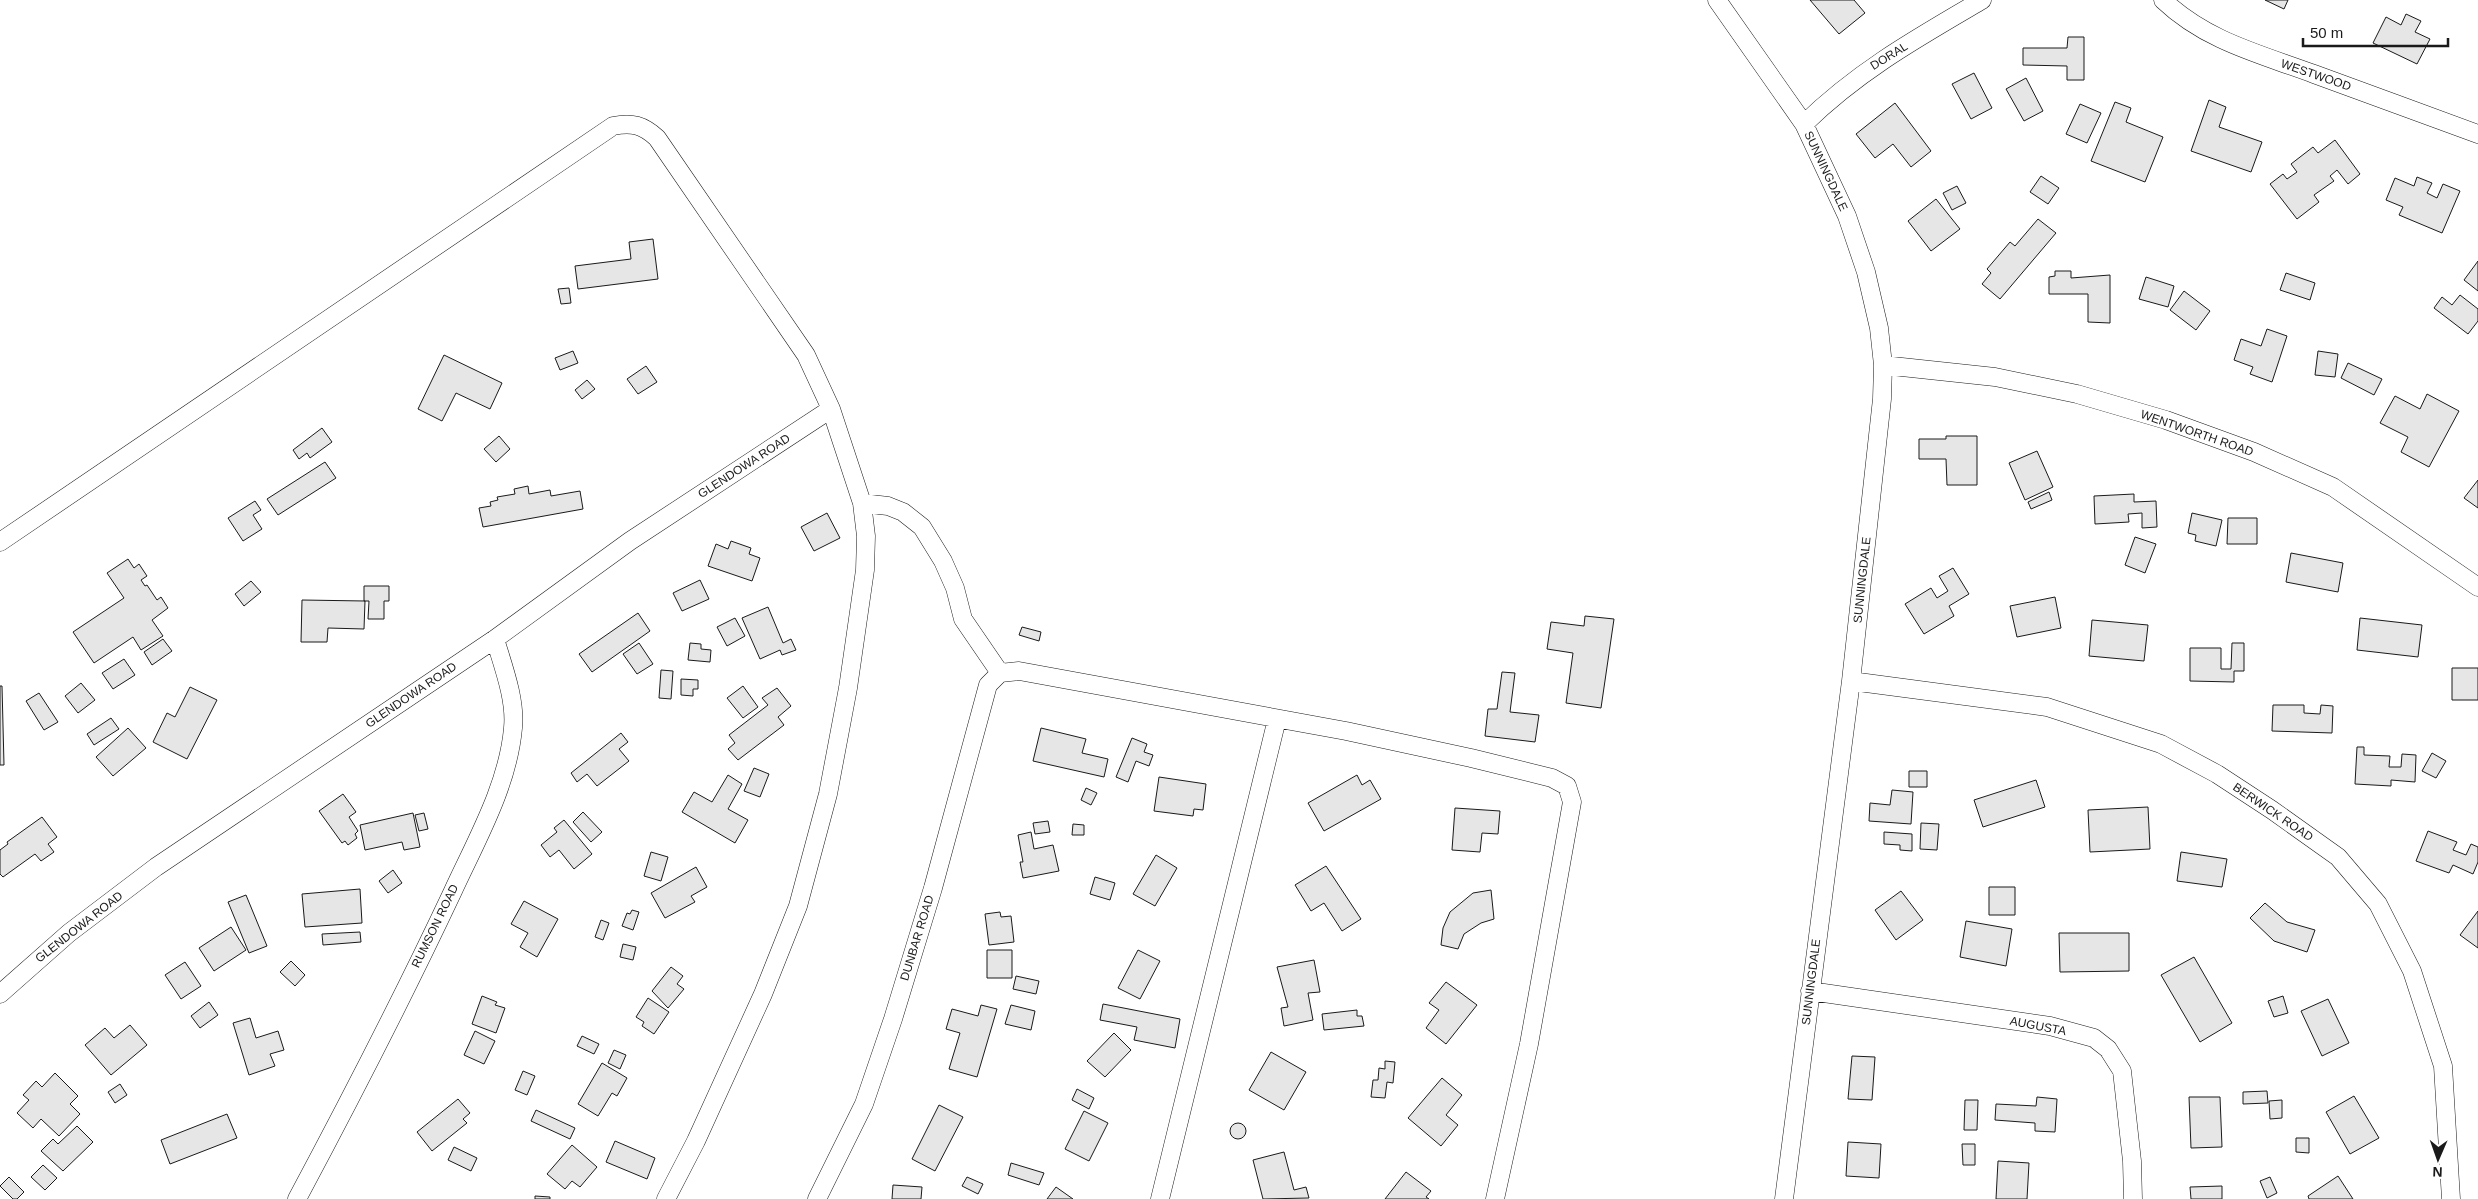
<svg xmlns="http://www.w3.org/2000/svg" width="2478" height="1199" viewBox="0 0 2478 1199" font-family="Helvetica,sans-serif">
<rect width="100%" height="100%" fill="#fff"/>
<!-- building -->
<path fill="#e6e6e6" stroke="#1a1a1a" d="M1810,0H1854L1865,13L1839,34Z
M2265,0H2288L2284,9Z
M2406,14L2421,21L2415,32L2430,39L2417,64L2373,43L2386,17L2401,25Z
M2068,37H2084V80H2067V66L2023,65V48H2067Z
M1974,73L1992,108L1971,119L1952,84Z
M2026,78L2043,111L2024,121L2006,89Z
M2209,100L2226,107L2219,127L2262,142L2251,172L2191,151Z
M2115,102L2131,108L2126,122L2163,137L2145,182L2091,161Z
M1895,103L1931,151L1911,167L1893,144L1875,158L1856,134Z
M2080,104L2101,113L2087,143L2066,134Z
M2335,140L2360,174L2348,184L2337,170L2330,176L2334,181L2314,195L2319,202L2297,219L2270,184L2283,174L2287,179L2297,172L2291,164L2313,147L2318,153Z
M2041,176L2059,188L2048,204L2030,192Z
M2417,177L2432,183L2427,193L2437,198L2443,184L2460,191L2442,233L2399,215L2403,207L2386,200L2395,178L2414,186Z
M1957,186L1966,203L1952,210L1943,193Z
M1936,199L1960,229L1931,251L1908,221Z
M2038,219L2056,233L2000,299L1982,284L1991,273L1987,269L2010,242L2015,246Z
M653,239L658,279L578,289L575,266L631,259L629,242Z
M2478,261V291L2464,280Z
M2055,271H2071V278L2110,275V323L2088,322V294H2049V277L2055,276Z
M2286,273L2315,283L2310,300L2280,290Z
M2146,277L2174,286L2168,307L2139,299Z
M569,288L571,303L561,304L558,289Z
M2184,291L2210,311L2196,330L2170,310Z
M2460,295L2478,309V321L2468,334L2434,308L2442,297L2452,305Z
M2267,329L2287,336L2272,382L2250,374L2253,367L2234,360L2241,339L2261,346Z
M573,351L578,363L560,370L555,358Z
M2318,351L2338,354L2335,377L2315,375Z
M444,355L502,383L490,409L456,393L442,421L418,409Z
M2348,363L2382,379L2374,395L2341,378Z
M646,366L657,382L638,394L627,379Z
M587,380L595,389L582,399L575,390Z
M2427,394L2459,411L2429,467L2401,452L2408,437L2380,423L2395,396L2420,409Z
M322,428L332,442L310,458L307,453L299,459L293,450Z
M499,436L510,449L496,462L484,449Z
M1946,436H1977V485H1947L1946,459H1919V439H1946Z
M2037,451L2053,487L2025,500L2009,463Z
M325,462L336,478L278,515L267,499Z
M2478,480V508L2464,498Z
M528,486L529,494L550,490L551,496L580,491L583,509L483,527L479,508L491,506L490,502L498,500L497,497L515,494L514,489Z
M2049,492L2052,500L2031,509L2028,502Z
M2134,494V502L2156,501L2157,527L2142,528V513L2128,514L2129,522L2095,524L2094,496Z
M255,501L261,510L253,515L262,529L243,541L228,518Z
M827,513L840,538L814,551L801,527Z
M2192,513L2222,520L2216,546L2195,541L2196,535L2188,533Z
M2228,518H2257V544H2227Z
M2135,537L2156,544L2145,573L2125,565Z
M731,541L751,548L749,554L760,558L752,581L708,566L716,544L728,549Z
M2291,553L2343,563L2338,592L2286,582Z
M128,559L134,568L139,564L147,576L141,580L145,586L147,585L157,600L161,597L168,608L152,620L163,636L141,650L133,637L94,663L73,632L124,598L107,573Z
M1953,568L1969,594L1949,606L1954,616L1924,634L1905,604L1931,588L1937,598L1948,591L1939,576Z
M700,580L709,599L682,611L673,593Z
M251,581L261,592L244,606L235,594Z
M364,586H389V601H384V619H368L369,601H364Z
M2055,597L2061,628L2017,637L2010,606Z
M302,600L365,601L364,629L328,628L327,642H301Z
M768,607L783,643L791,639L796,650L782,655L780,650L760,659L742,618Z
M638,613L650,631L592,672L579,654Z
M1585,616L1614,619L1601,708L1566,703L1573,653L1547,649L1551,622L1584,626Z
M735,618L745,636L727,646L717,627Z
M2360,618L2422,625L2418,657L2357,650Z
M2092,620L2148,625L2144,661L2089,656Z
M1022,627L1041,632L1039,641L1019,635Z
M163,639L172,651L152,665L144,652Z
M639,643L653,664L637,674L623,654Z
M690,643L701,644V649L711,650L710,662L688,660Z
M2232,643H2244V671H2234V682L2190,681V648H2221V669H2231Z
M124,659L135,675L113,689L102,673Z
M2452,668H2478V700H2452Z
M661,670L673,671L671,699L659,698Z
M1502,672L1515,673L1510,712L1539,715L1535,742L1485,736L1488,709H1497Z
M681,679L698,680V689H693V696L681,695Z
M81,683L95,700L78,713L65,696Z
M0,686H2L4,765H0Z
M743,686L758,707L743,718L727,698Z
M190,687L217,700L187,759L153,742L167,713L175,717Z
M777,688L791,706L778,717L784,725L738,760L728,749L735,743L729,735L768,705L762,698Z
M39,693L58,722L44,730L26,701Z
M2273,705H2304V713L2320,714L2321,705L2333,706L2332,733L2272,731Z
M111,718L119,729L94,745L87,734Z
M128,728L146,748L113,776L96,757Z
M1041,728L1086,739L1082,753L1108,759L1104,777L1033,761Z
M621,733L628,742L619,749L629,761L597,786L587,774L577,782L571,773Z
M1132,738L1147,744L1144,752L1153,755L1149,766L1136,761L1128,782L1116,777Z
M2357,747H2364V755L2390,756L2389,767H2401L2402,754L2416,755L2415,782L2391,780V786L2355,784Z
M2432,753L2446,761L2436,778L2422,771Z
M754,768L769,774L760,797L744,791Z
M1909,771H1927V787H1909Z
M728,775L742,784L728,809L748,820L735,843L682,812L694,792L712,802Z
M1357,775L1362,785L1370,780L1381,799L1324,831L1308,803Z
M1159,777L1206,784L1203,810L1194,809L1193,816L1154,811Z
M2036,780L2045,807L1983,827L1974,800Z
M1086,788L1097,793L1091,805L1081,800Z
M1892,790L1913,792L1911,824L1869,821L1870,803L1890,805Z
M343,794L356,812L349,817L358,831L355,834L357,838L348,845L345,841L342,843L319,811Z
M2148,807L2150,849L2090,852L2088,810Z
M1455,808L1500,811L1498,834L1482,833L1480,852L1452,850Z
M583,812L602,832L591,842L573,822Z
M413,813L420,847L404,850L402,842L365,850L360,825Z
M424,813L428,829L419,831L415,815Z
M42,817L57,837L48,844L54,852L41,861L35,854L3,877L0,874V850L8,844L7,842Z
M564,820L592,854L574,869L559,850L550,857L541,845L557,832L554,828Z
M1048,821L1050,832L1035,834L1033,823Z
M1921,823L1939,824L1937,850L1920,849Z
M1073,824L1084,825V835H1072Z
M2428,831L2457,842L2453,850L2466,855L2471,844L2478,847V862L2473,874L2453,865L2449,873L2416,861Z
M1031,832L1034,849L1053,845L1059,871L1023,878L1020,862H1023L1018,835Z
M1884,832L1912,834V851L1900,850V845L1884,844Z
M651,852L668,857L661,881L644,876Z
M2181,852L2227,859L2222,887L2177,881Z
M1156,855L1177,868L1155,906L1133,894Z
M1326,866L1361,919L1342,931L1324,903L1311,911L1295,885Z
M696,867L707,887L691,896L695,902L665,918L651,893Z
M393,870L402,883L388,893L379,881Z
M1095,877L1115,883L1110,900L1090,894Z
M1989,887H2015V915H1989Z
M360,889L362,923L305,927L302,894Z
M1491,890L1494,919L1481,923L1464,934L1458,949L1441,945L1443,928L1450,912L1473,893Z
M1901,891L1923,920L1896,940L1875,910Z
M246,895L267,946L249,953L228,902Z
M524,901L558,919L537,957L520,947L528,933L511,924Z
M2265,903L2287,922L2315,930L2307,952L2274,941L2250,918Z
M632,910L639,912L633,930L622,926L627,913L630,914Z
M2478,911V948L2460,935Z
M1000,912L1001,917L1011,916L1014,942L989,945L985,914Z
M601,920L609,923L603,940L595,937Z
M1966,921L2012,929L2006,966L1960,957Z
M231,927L246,950L214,971L199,948Z
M360,932L361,942L323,945L322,934Z
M2059,933H2129V971L2060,972Z
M623,944L636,947L633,960L620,957Z
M987,950H1012V978H987Z
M1138,950L1160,961L1140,999L1118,988Z
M2194,957L2232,1023L2200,1042L2161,975Z
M1314,960L1320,992L1308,993L1313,1020L1284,1026L1281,1008L1288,1007L1277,967Z
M291,961L305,975L295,986L280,972Z
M185,962L201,986L181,999L165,975Z
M671,967L683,976L677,984L684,989L668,1008L652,991Z
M1016,976L1039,981L1036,994L1013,989Z
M1446,982L1477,1005L1446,1044L1426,1028L1439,1010L1429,1003Z
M482,996L497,1002L495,1005L505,1008L496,1033L472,1024Z
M2283,996L2288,1013L2274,1017L2268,1001Z
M648,998L669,1012L654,1034L642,1026L644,1022L636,1017Z
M2328,999L2349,1043L2322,1056L2301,1011Z
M209,1002L218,1015L200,1028L191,1016Z
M1103,1004L1180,1019L1175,1048L1134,1040L1137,1027L1100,1020Z
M981,1005L997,1009L977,1077L949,1069L960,1033L946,1029L952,1009L978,1016Z
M1011,1005L1035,1011L1031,1030L1005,1024Z
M1357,1010V1016H1362L1364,1026L1324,1030L1322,1014Z
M250,1018L256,1038L278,1031L284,1050L270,1054L275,1066L249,1075L233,1023Z
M130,1025L147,1045L111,1075L85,1045L105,1028L114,1038Z
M475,1031L495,1041L484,1064L464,1055Z
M1114,1033L1131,1050L1105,1077L1087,1061Z
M582,1036L599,1044L594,1054L577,1046Z
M614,1050L626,1055L620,1069L608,1063Z
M1271,1052L1306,1072L1284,1110L1249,1090Z
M1852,1056L1875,1057L1872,1100L1848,1099Z
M1385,1061L1395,1062L1393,1083L1387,1082L1385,1098L1371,1097L1373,1080H1378L1379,1068L1385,1069Z
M602,1063L627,1078L617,1096L612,1093L598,1116L578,1104Z
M523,1071L535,1076L527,1095L515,1090Z
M55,1073L78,1096L70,1104L80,1114L59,1136L41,1119L33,1128L17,1113L29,1100L23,1095L36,1081L42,1087Z
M1442,1078L1462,1095L1446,1115L1458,1125L1441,1146L1408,1118Z
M120,1084L127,1095L115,1103L108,1092Z
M1077,1089L1094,1098L1089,1109L1072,1100Z
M2267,1091L2268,1103L2243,1104V1092Z
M2354,1096L2379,1138L2350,1154L2326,1112Z
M2037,1097L2057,1099L2055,1132L2035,1131V1123L1995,1120L1996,1104L2036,1106Z
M2189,1097H2220L2222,1147L2191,1148Z
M458,1099L470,1113L463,1119L467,1123L432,1151L417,1132Z
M1965,1100H1978L1977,1130H1964Z
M2282,1100V1118L2270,1119L2269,1101Z
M939,1105L963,1117L935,1171L912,1159Z
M536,1110L575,1128L570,1139L531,1121Z
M1084,1111L1108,1123L1089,1161L1065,1149Z
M227,1114L237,1138L170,1164L161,1140Z
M1230 1131a8 8 0 1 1 16 0a8 8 0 1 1-16 0Z
M77,1126L93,1142L63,1171L41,1151L53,1139L58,1144Z
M2296,1138H2309V1153L2296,1152Z
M615,1141L655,1158L647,1179L606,1162Z
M1848,1142L1881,1144L1879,1178L1846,1176Z
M1962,1144H1975V1165H1963Z
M572,1145L597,1167L580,1187L572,1181L565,1189L547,1174Z
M454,1147L477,1158L471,1171L448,1160Z
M1284,1152L1294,1190L1306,1187L1309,1198L1263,1199L1253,1160Z
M1998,1161L2029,1163L2027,1199H1996Z
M1011,1163L1044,1173L1039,1185L1008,1175Z
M43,1165L57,1178L45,1190L31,1177Z
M1406,1172L1431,1191L1426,1197L1429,1199H1385Z
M2338,1176L2353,1199H2309L2308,1196Z
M9,1177L24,1192L17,1199H13L0,1186Z
M967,1177L983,1184L978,1194L962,1186Z
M2270,1177L2277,1193L2267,1198L2260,1181Z
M893,1185L922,1187L921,1199H892Z
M2222,1186V1199H2191L2190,1187Z
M1056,1187L1073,1199H1047Z
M535,1196L550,1197V1199H535Z"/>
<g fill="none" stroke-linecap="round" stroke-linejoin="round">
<defs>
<path id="street" d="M1717,0L1804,124L1847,216L1866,272L1879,328L1883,365L1882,399L1851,681L1784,1199
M2163,0C2206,41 2260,54 2314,74C2369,94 2423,114 2478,134
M1804,124C1858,71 1917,38 1982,0
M1883,365L1995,377L2077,394L2166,420L2254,452L2333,487L2478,587
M862,503L888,506L903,512L922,527L943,561L955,588L963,619L1000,673
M0,542L613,126C632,122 643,125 657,138L806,355L831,409L862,503L866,536L865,570L848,688L828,794L798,906L763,994L696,1141L666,1199
M1000,673L1019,671L1346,731L1471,758L1552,778L1567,786L1572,802L1529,1044L1495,1199
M1851,681L2047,707L2161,744L2217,774L2272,810L2338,857L2378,904L2412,971L2443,1066L2451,1199
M1810,991L2050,1026L2094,1038L2108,1049L2122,1071L2132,1161L2133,1199
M0,994L69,933L156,867L495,639L630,541L831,409
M297,1199C351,1098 404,995 453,891C477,839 508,785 513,728C516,700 503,666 495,639
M817,1199L864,1104L893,1019L933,888L988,685L1000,673
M1160,1199L1277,719"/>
</defs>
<!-- street casing -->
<use href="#street" stroke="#1a1a1a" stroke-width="19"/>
<!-- street -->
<use href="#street" stroke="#fff" stroke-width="18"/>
</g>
<g text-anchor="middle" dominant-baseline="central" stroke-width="4" stroke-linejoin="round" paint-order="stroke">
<!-- street labels -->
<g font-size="12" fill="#1a1a1a" stroke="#fff">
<text transform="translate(1889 56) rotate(-32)">DORAL</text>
<text transform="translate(2316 75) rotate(19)">WESTWOOD</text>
<text transform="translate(1826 171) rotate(65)">SUNNINGDALE</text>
<text transform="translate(2197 433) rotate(19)">WENTWORTH ROAD</text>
<text transform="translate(744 466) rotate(-33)">GLENDOWA ROAD</text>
<text transform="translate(1862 580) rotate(-84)">SUNNINGDALE</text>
<text transform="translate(411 695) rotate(-34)">GLENDOWA ROAD</text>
<text transform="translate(2273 812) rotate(34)">BERWICK ROAD</text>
<text transform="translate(435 926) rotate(-64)">RUMSON ROAD</text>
<text transform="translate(79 927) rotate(-38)">GLENDOWA ROAD</text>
<text transform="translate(917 938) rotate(-73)">DUNBAR ROAD</text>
<text transform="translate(1811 982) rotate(-83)">SUNNINGDALE</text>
<text transform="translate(2038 1026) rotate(11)">AUGUSTA</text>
</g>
</g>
<!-- north arrow -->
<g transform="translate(2438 1159) rotate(182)" stroke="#ffffff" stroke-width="4" paint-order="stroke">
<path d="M0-4L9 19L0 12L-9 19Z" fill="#1a1a1a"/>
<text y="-8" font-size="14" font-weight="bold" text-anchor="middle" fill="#1a1a1a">N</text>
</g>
<!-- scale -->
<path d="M2303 38v8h145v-8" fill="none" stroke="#1a1a1a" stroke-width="2.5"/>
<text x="2310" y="38" font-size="15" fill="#1a1a1a" stroke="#ffffff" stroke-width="4" paint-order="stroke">50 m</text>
</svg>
